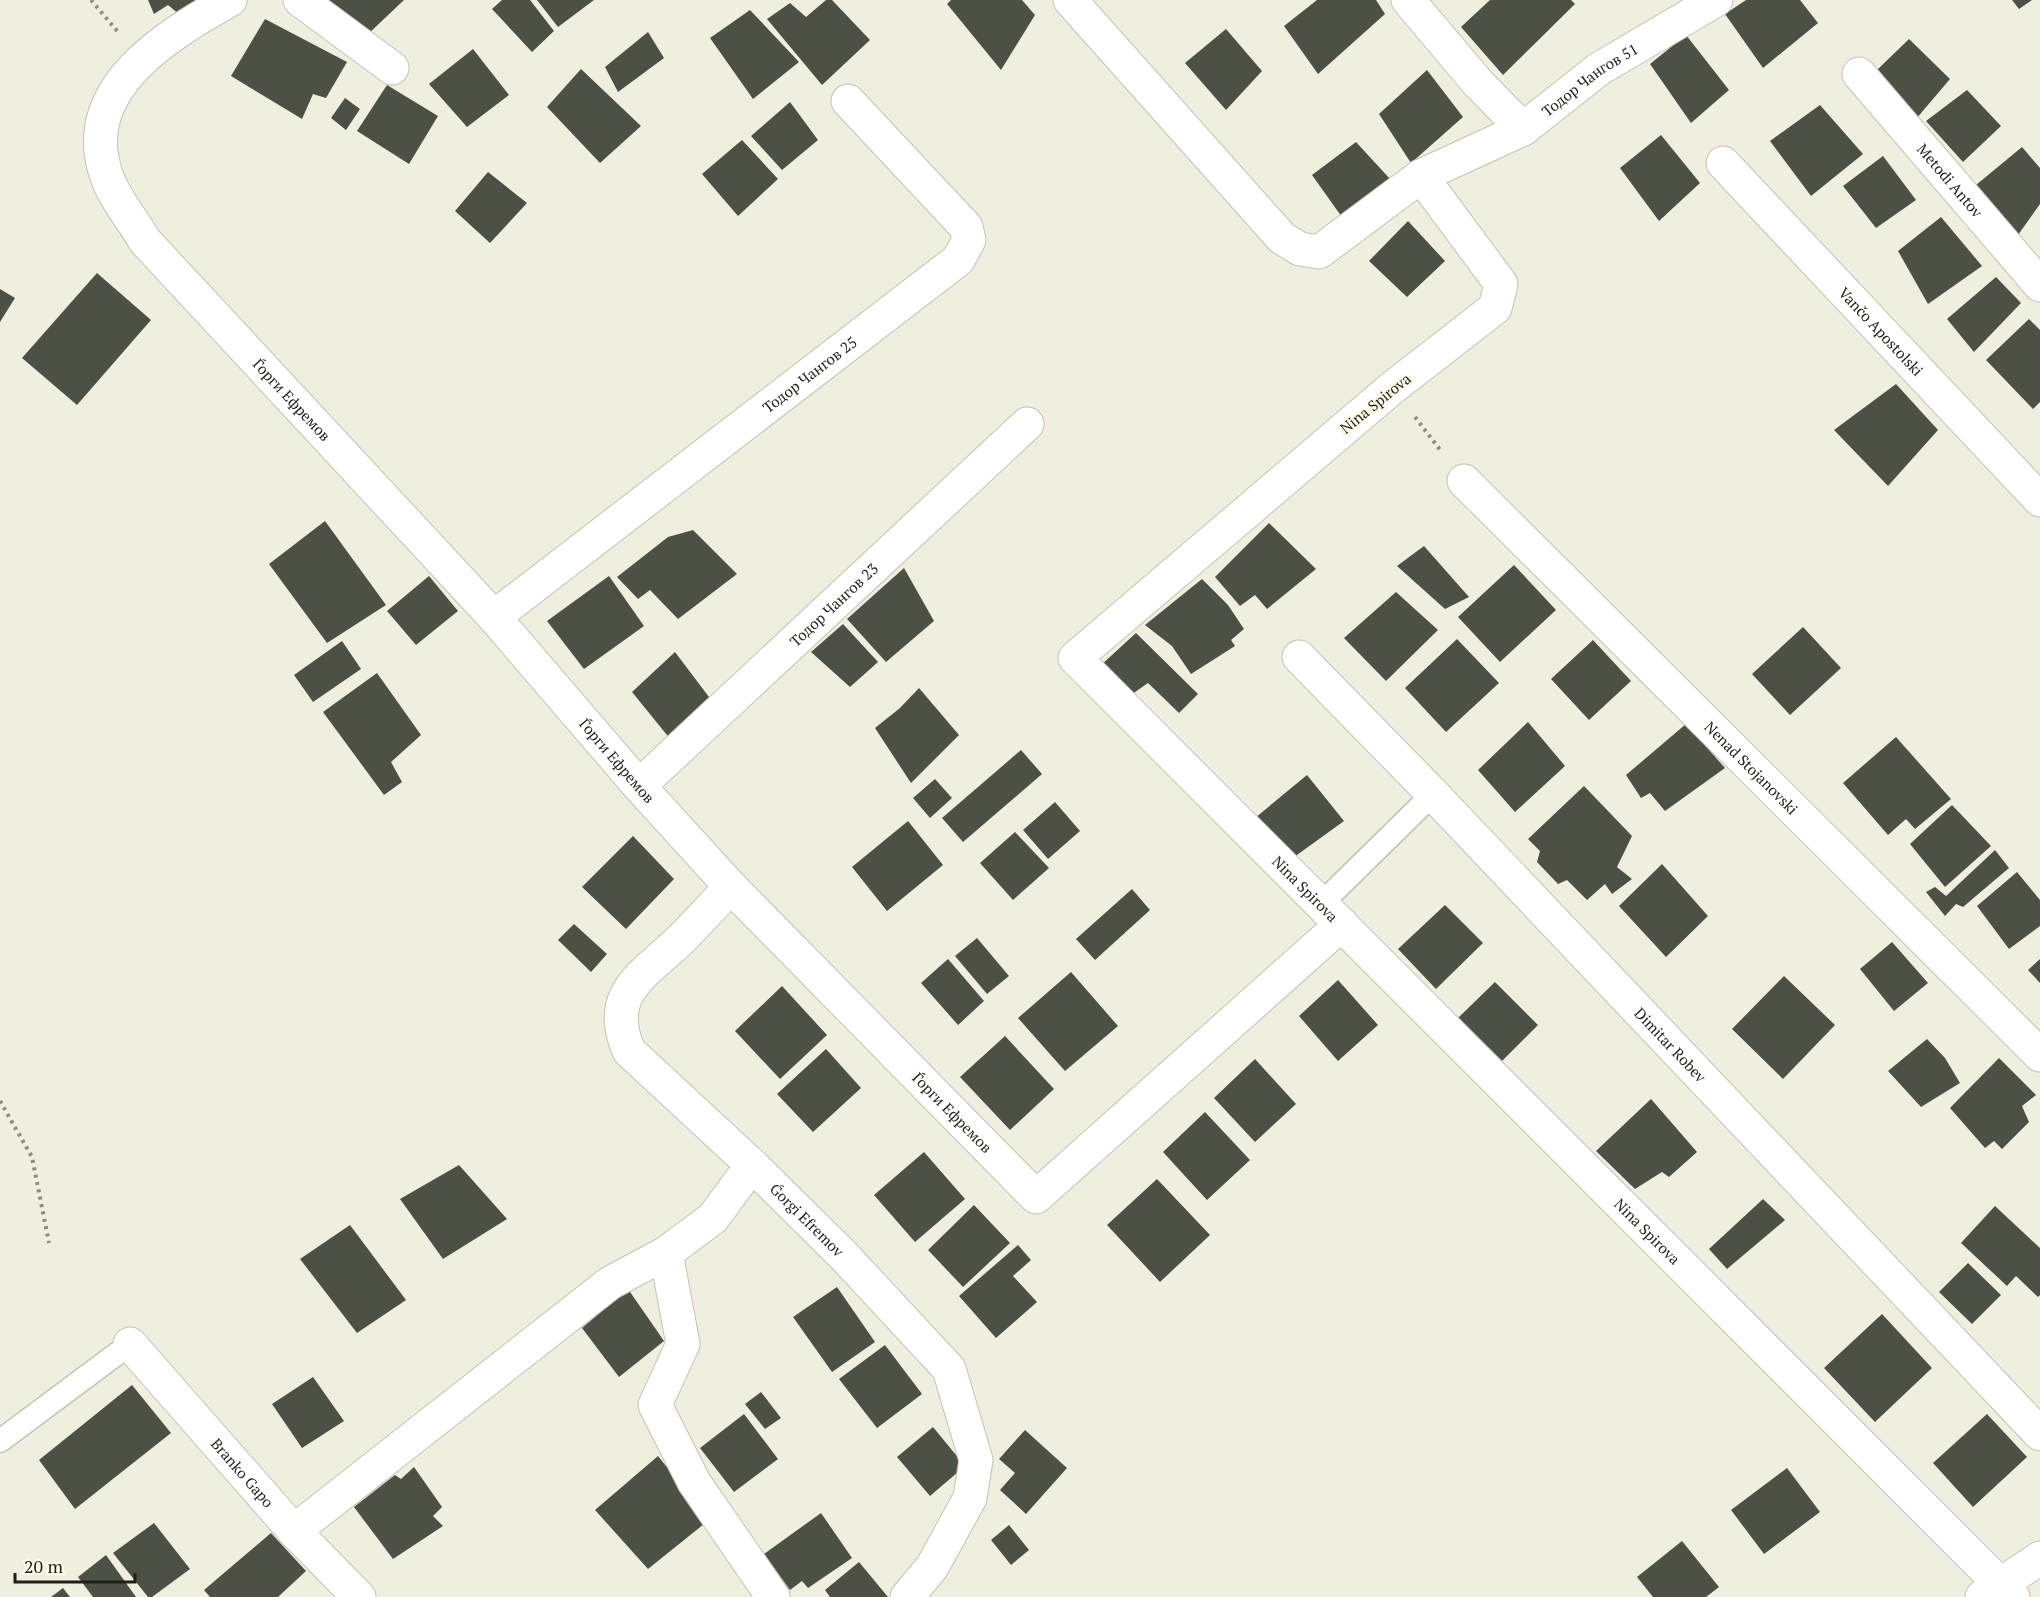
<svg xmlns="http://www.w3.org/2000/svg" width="2040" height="1597" viewBox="0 0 2040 1597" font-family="'PT Serif',serif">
<rect width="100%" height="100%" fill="#f0eedf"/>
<!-- building -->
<path fill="#4c5145" d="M148,0H216L186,20L168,5L154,14Z
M318,0H404L366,36Z
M502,0H530L554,31L532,52L492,9Z
M537,0H594L558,27Z
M826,0H832L870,40L822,85L767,19L790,3L806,17Z
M951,0H1022L1035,15L1001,70L947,4Z
M1317,0H1376L1385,14L1318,74L1284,26Z
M1490,0H1571L1575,4L1503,75L1461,27Z
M1746,0H1800L1818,23L1763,68L1725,14Z
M2012,0H2032L2019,9Z
M750,10L799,62L753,99L710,38Z
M265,19L347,62L326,98L313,94L302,119L231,76Z
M1226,29L1262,71L1226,110L1185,63Z
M648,32L664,58L618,92L605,67Z
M1686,35L1729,90L1691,123L1650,64Z
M1909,39L1950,79L1916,119L1876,71Z
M473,49L509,95L467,127L429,84Z
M581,69L641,126L600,163L547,107Z
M1427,70L1463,117L1411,163L1379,114Z
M387,85L438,116L409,164L357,131Z
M1967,90L2001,126L1963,162L1926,121Z
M345,98L360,109L346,130L331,118Z
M790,102L818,140L782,170L751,136Z
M1820,105L1863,154L1811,196L1770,141Z
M1661,135L1700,183L1659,221L1620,168Z
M742,140L778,179L738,216L702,174Z
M1356,142L1391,180L1344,220L1312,175Z
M2022,147L2040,168V204L2018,235L1976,185Z
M1883,156L1916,200L1876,228L1843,186Z
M488,172L527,203L490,243L455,211Z
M1941,217L1982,266L1928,304L1898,251Z
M1408,221L1445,261L1407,297L1369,261Z
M97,273L151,320L77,405L22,358Z
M1996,277L2021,303L1974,352L1947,319Z
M0,289L15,298L0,322Z
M2029,319L2040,330V402L2033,409L1986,360Z
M1896,384L1938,430L1888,486L1834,430Z
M325,521L386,605L327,643L269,564Z
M1269,523L1316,569L1267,609L1255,595L1240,606L1215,577Z
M693,530L737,574L678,619L650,590L638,599L617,577L668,537Z
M1424,546L1469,597L1445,609L1397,566Z
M1514,565L1556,610L1500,662L1458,617Z
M904,568L934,621L886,662L847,619Z
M429,576L458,611L416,645L387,611Z
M609,576L644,626L584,669L547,621Z
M1202,579L1228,605L1244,629L1231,640L1235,646L1191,674L1172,646L1145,625Z
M1396,592L1438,630L1386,681L1344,638Z
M843,624L878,662L850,687L811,652Z
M1803,627L1841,668L1790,715L1752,674Z
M1136,633L1198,694L1179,713L1148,683L1128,697L1100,666Z
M1457,639L1499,683L1446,732L1405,688Z
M1593,640L1631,681L1589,720L1551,679Z
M342,641L361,669L313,702L294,675Z
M675,652L712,701L671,740L632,692Z
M377,673L421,735L391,762L402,782L384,795L323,712Z
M919,688L959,735L911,783L875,728L900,708Z
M1528,722L1565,766L1515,812L1478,770Z
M1686,724L1725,768L1665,811L1650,793L1641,798L1626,775Z
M1896,737L1951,799L1915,829L1906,819L1888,835L1843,783Z
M1021,750L1042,774L963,842L942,818Z
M1307,775L1344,821L1290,860L1255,818Z
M935,779L952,798L930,818L913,798Z
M1584,786L1632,836L1617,867L1632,879L1612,894L1605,884L1587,900L1567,880L1558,884L1537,862L1540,851L1528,839Z
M1055,802L1080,831L1048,859L1023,830Z
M1952,805L1991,846L1945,887L1910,844Z
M908,821L943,865L887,911L852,867Z
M1015,832L1049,868L1013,900L980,863Z
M633,836L674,879L626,929L582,887Z
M1995,850L2009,868L1963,907L1956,904L1945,916L1926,892L1935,887L1946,896Z
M1662,864L1708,916L1666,957L1619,906Z
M2017,872L2040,900V926L2009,949L1977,906Z
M1132,889L1150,910L1095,960L1076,939Z
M1445,905L1483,943L1436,989L1398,949Z
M574,924L607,954L591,972L558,940Z
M977,938L1009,976L987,994L955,956Z
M1892,942L1928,983L1894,1011L1860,969Z
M948,959L984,1001L958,1025L921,983Z
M2040,959V983L2028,970Z
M1071,972L1118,1026L1065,1071L1018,1018Z
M1784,976L1835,1025L1783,1079L1732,1029Z
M1338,980L1378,1025L1338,1061L1299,1016Z
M1495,982L1538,1025L1502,1061L1458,1018Z
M782,986L827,1035L780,1079L735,1031Z
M1005,1036L1054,1089L1010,1130L960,1077Z
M1927,1039L1945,1058L1960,1083L1921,1107L1888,1071Z
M826,1049L861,1088L813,1132L777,1094Z
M1999,1058L2036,1095L2022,1106L2029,1122L2002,1149L1994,1141L1985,1148L1950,1108Z
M1255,1059L1296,1104L1255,1142L1214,1098Z
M1651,1099L1697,1152L1669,1177L1662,1172L1635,1189L1596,1151Z
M1205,1112L1250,1160L1207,1200L1163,1152Z
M924,1152L965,1199L915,1242L874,1195Z
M459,1165L507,1219L443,1259L400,1199Z
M1157,1179L1210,1235L1160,1282L1107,1225Z
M1763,1199L1785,1220L1727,1269L1709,1249Z
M974,1205L1010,1243L963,1287L928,1250Z
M1995,1206L2040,1248V1295L2038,1297L2016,1276L2007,1286L1961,1243Z
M350,1225L406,1300L357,1333L300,1259Z
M1018,1245L1031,1260L1013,1276L1037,1302L996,1338L959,1296Z
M1968,1263L2001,1295L1972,1324L1939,1292Z
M837,1287L875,1342L832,1372L793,1317Z
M628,1289L664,1341L619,1377L582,1328Z
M1882,1314L1932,1368L1875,1422L1824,1368Z
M885,1345L922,1394L877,1428L839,1379Z
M313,1377L344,1421L302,1448L272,1404Z
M132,1385L171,1433L75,1509L39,1460Z
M761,1392L781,1418L765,1429L745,1404Z
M744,1414L778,1459L734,1492L700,1448Z
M1987,1414L2027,1457L1973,1507L1933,1463Z
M933,1427L965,1466L930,1496L897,1457Z
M1025,1430L1067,1468L1026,1514L1000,1490L1015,1473L999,1459Z
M658,1456L709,1520L648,1569L595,1510Z
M414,1467L442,1507L433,1516L443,1526L393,1559L354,1507L395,1475L401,1479Z
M1787,1468L1820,1512L1764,1554L1731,1510Z
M821,1513L852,1558L808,1588L802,1581L790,1590L764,1554Z
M154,1523L190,1569L152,1597H148L113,1553Z
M1009,1525L1029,1550L1011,1565L991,1540Z
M271,1533L306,1571L278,1597H210L204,1590Z
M1682,1541L1719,1587L1706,1597H1653L1637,1577Z
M106,1555L136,1597H93L78,1577Z
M859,1562L888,1597H830L825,1590Z
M63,1588L70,1597H51Z"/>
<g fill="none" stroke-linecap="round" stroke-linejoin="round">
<defs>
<path id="service" d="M1320,905L1433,794
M0,1441L130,1344"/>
<g id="minor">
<path id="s1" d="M230,0C168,35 77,88 106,174C113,197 133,220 145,241L494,617L639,786L731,887L1036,1197L1342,924"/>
<path d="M300,0L392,68"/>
<path d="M1070,0L1282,238L1300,249L1319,252L1421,176L1523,129"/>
<path id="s2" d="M1408,0L1478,83L1523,129L1599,69L1716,0"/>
<path id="s3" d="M1859,74L2040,285"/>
<path id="s4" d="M1723,163L2040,500"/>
<path id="s5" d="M1421,176L1501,284L1495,308L1392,388L1075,658L2013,1597"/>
<path id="s6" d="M1464,481L2040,1055"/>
<path id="s7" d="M494,617L958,260L969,240L966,227L848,101"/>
<path id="s8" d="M1299,657L1433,794L2040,1434"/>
<path id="s9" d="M639,786L1027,424"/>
<path id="s10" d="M731,887C712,906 695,926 676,944C640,977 605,996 629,1051L752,1165L844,1256L949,1369L976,1460L970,1498L932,1567L907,1597"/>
<path d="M666,1253L683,1344L655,1405L694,1482L773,1597"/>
<path id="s11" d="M130,1344L294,1531L359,1597"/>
<path d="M294,1531L610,1283L666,1253L713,1218L752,1165"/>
</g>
<path id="tertiary" d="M1982,1597L2040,1558"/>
</defs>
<!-- service casing -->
<use href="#service" stroke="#c4c2b3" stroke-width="25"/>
<!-- minor casing -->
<use href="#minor" stroke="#c4c2b3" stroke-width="35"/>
<!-- tertiary casing -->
<use href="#tertiary" stroke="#c4c2b3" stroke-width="35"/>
<!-- path -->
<path stroke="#8d8c81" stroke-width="4" stroke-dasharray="3 4.5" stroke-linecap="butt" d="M91,0L118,32
M1415,417L1441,451
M0,1101L32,1157L49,1243"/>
<!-- service -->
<use href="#service" stroke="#fff" stroke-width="22"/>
<!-- minor -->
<use href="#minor" stroke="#fff" stroke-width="33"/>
<!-- tertiary -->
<use href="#tertiary" stroke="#fff" stroke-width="33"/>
</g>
<g text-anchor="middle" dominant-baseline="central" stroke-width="6" stroke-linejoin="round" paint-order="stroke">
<!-- street labels -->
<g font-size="15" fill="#201f19" stroke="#fefbec">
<text stroke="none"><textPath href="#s2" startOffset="256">Тодор Чангов 51</textPath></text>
<text stroke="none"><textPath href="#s3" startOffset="140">Metodi Antov</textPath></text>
<text stroke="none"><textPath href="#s4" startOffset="231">Vančo Apostolski</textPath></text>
<text stroke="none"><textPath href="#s7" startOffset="398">Тодор Чангов 25</textPath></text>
<text stroke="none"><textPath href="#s1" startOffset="528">Ѓорги Ефремов</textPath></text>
<text transform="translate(1375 403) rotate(-39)">Nina Spirova</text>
<text stroke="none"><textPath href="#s9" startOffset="266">Тодор Чангов 23</textPath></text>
<text stroke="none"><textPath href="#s1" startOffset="1014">Ѓорги Ефремов</textPath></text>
<text stroke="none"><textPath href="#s6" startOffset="406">Nenad Stojanovski</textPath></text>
<text stroke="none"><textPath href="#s5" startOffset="1032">Nina Spirova</textPath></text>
<text stroke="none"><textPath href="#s8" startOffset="537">Dimitar Robev</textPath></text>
<text stroke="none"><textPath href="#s1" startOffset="1500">Ѓорги Ефремов</textPath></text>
<text stroke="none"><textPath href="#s10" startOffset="454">Ǵorgi Efremov</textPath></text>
<text stroke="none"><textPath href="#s5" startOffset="1516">Nina Spirova</textPath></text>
<text stroke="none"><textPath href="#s11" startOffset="171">Branko Gapo</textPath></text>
</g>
</g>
<!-- scale -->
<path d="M15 1573v9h120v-9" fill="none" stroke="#201f19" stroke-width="3"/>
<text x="24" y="1573" font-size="18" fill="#201f19" stroke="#fefbec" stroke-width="4.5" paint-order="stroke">20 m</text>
</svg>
